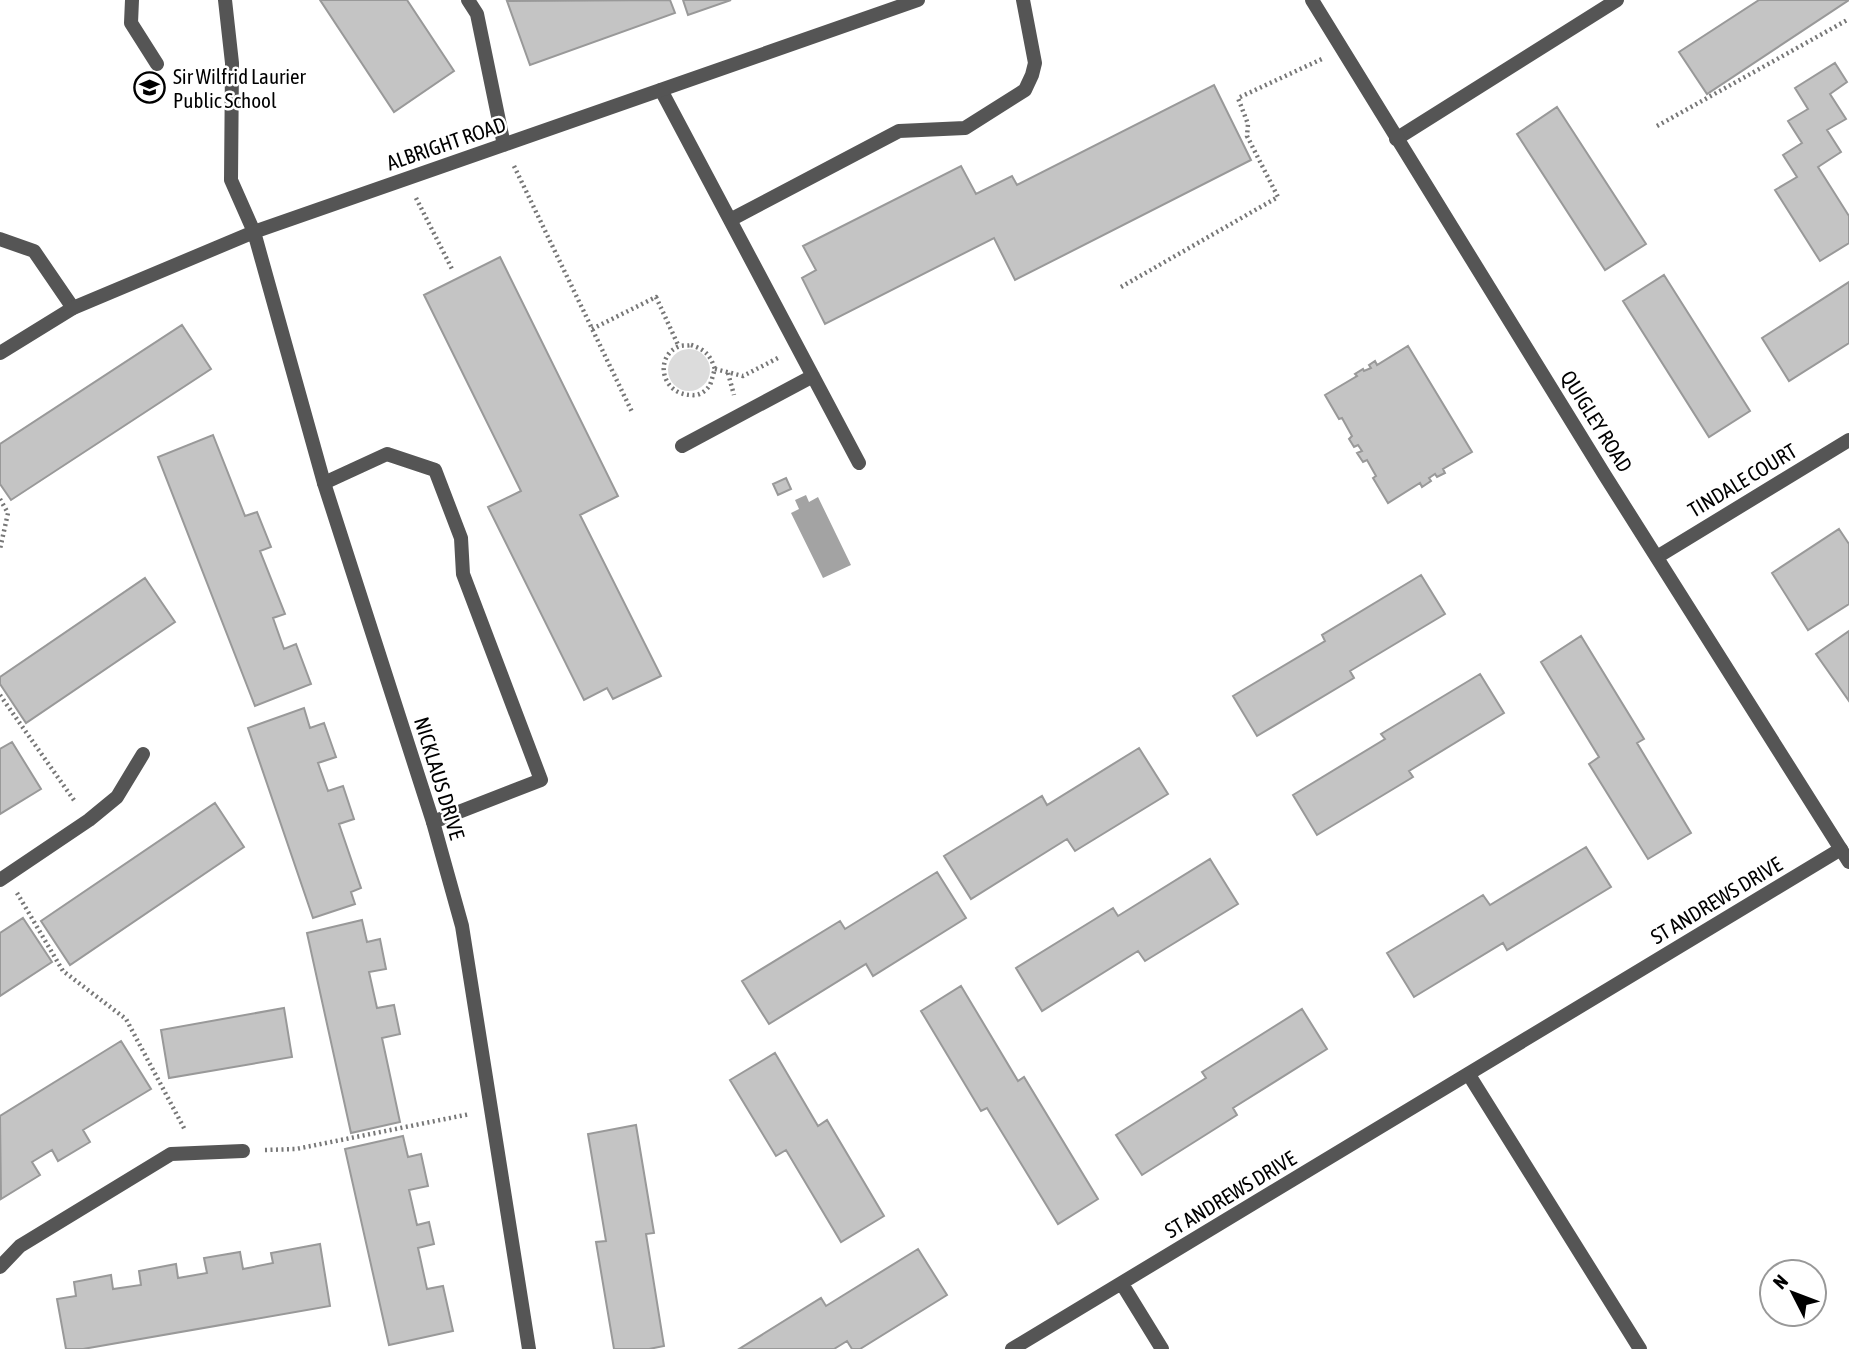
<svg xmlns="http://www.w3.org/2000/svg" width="1849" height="1349" viewBox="0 0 1849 1349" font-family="'Asap Condensed',sans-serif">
<rect width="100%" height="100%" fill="#fff"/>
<!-- green -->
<path fill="#dcdcdc" d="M668 370a21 21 0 1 1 42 0a21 21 0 1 1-42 0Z"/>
<!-- water -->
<path fill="#a3a3a3" d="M806,495L809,502L818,497L851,565L823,578L791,513L799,509L795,500Z"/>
<!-- building -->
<path fill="#c4c4c4" stroke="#999" stroke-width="2" d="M320,0H407L454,71L394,112Z
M670,0L675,13L530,65L507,1Z
M683,0H731L688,15Z
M1759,0H1849L1707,94L1679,52Z
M1835,63L1847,82L1830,94L1846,119L1827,130L1841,152L1818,167L1849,216V243L1820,261L1775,190L1797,177L1783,155L1802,143L1788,121L1808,109L1795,88Z
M1214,85L1251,160L1015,280L994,238L825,324L802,278L816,270L803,246L961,166L976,194L1012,176L1017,185Z
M1557,107L1646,244L1605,270L1517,134Z
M500,257L618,496L580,515L661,676L613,699L607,688L584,700L488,507L521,491L424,295Z
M1664,275L1750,411L1709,437L1623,301Z
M1849,282V343L1789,381L1762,338Z
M182,325L211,369L11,500L0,484V444Z
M1408,346L1472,452L1443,469L1445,473L1437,477L1435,474L1429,478L1431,481L1422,487L1420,483L1388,503L1373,478L1376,476L1367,460L1363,462L1357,453L1362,451L1358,445L1354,447L1349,439L1352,436L1342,418L1339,419L1325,395L1357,376L1355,374L1363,369L1364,371L1371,368L1369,365L1375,361L1377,365Z
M213,435L245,516L257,512L271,547L260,551L285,614L273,618L284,649L296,644L311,684L255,706L158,457Z
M786,478L791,489L778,495L773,484Z
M1839,529L1849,544V604L1808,630L1772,573Z
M1421,575L1445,614L1350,671L1354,678L1257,736L1233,696L1325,641L1322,635Z
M145,578L175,622L26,723L0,684V677Z
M1849,631V701L1816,654Z
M1581,636L1644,739L1637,743L1691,833L1648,859L1589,764L1599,757L1541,662Z
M1480,674L1504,713L1409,771L1413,777L1317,835L1293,795L1385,739L1381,734Z
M304,708L310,728L324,723L336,757L318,763L328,791L343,786L354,819L339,824L361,888L351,892L355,904L313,918L248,728Z
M12,742L41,789L0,814V749Z
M1139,748L1168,794L1075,851L1067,839L971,899L944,856L1042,796L1047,805Z
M215,803L244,847L70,965L41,921Z
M1586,847L1611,887L1507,950L1503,943L1414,997L1387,953L1483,895L1490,905Z
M1210,859L1238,904L1145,961L1138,951L1042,1011L1016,968L1113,908L1118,916Z
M937,872L966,918L873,976L866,964L769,1024L742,981L840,921L845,929Z
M23,918L52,962L0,996V933Z
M362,920L367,942L380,939L386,969L369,972L377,1008L394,1005L400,1034L382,1038L400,1122L351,1133L307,933Z
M961,986L1018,1081L1024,1077L1098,1199L1058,1224L987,1108L981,1111L921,1011Z
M284,1008L292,1057L169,1078L161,1030Z
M1302,1009L1327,1049L1233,1108L1237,1115L1142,1175L1116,1135L1206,1078L1202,1072Z
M121,1041L151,1089L83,1130L90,1142L58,1161L52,1150L32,1162L40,1175L1,1199L0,1116Z
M775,1053L818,1126L827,1120L884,1216L841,1242L786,1150L776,1156L730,1080Z
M636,1125L654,1233L646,1234L664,1346L649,1349H614L596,1242L606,1241L588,1134Z
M403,1136L408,1157L421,1154L428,1186L409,1190L417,1225L429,1222L434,1244L418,1248L427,1289L443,1286L453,1331L389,1345L345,1149Z
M320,1244L330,1306L83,1349H66L57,1299L76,1296L74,1282L111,1275L113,1289L141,1285L139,1271L176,1264L178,1278L207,1273L204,1258L240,1252L243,1269L273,1263L271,1253Z
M918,1249L947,1295L860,1349H852L847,1341L834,1349H739L821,1298L826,1306Z"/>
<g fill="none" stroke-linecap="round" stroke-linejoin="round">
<!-- path -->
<path stroke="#777" stroke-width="4.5" stroke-dasharray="2 3.5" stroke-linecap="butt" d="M1657,126L1849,19
M514,166L632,412
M416,198L452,269
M1121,287L1278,197L1247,136L1248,124L1238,98L1324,58
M592,329L656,297L679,347
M691,345C706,350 710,355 715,369C713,374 712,380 710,385C706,391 699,396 692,395C660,395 654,355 680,346C684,345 688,346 691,345Z
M715,369L743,376L778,358
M728,373L734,395
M0,499L8,513L0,549
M0,695L76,803
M17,893L63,971L126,1019L185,1130
M265,1150L296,1149L470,1114"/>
<!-- service -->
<path stroke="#555" stroke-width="14" d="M132,0L131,23L157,64
M225,0L232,63L231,180L254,232
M661,90L859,463
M1396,139L1617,0
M730,220L899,131L965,128L1025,90L1032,75L1035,63L1023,0
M0,239L34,251L73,308
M682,446L813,376
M324,483L387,454L435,470L461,538L463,574L541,780L433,822"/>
<!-- minor -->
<path stroke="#555" stroke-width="14" d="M468,0L477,14L504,145
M254,232L324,483L433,822L462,926L529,1349
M0,353L73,308L254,232L918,0
M1657,557L1849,440
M0,880L89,820L117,797L143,754
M1469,1075L1640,1349
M0,1267L20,1246L171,1154L243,1151
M1122,1284L1162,1349
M1012,1349L1841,849"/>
<!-- tertiary -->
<path stroke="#555" stroke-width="14" d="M1312,0L1604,474L1849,862"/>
</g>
<!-- icons -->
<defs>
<symbol id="school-ring" viewBox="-11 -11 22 22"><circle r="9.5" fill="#fff" stroke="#000" stroke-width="1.5"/><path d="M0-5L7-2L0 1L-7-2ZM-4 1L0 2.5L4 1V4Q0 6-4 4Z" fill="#000"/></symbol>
</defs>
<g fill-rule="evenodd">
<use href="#school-ring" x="132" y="70" width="35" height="35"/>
</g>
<g text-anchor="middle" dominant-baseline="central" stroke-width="5" stroke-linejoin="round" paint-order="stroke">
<!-- poi labels -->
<g font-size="21" fill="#000" stroke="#fff" text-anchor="start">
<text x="173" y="76">Sir Wilfrid Laurier<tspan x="173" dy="24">Public School</tspan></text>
</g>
<!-- street labels -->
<g font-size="21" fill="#000" stroke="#fff">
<text transform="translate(446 143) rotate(-19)">ALBRIGHT ROAD</text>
<text transform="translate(1597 421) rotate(58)">QUIGLEY ROAD</text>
<text transform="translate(1742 480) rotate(-31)">TINDALE COURT</text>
<text transform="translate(440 778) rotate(73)">NICKLAUS DRIVE</text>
<text transform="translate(1716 900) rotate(-31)">ST ANDREWS DRIVE</text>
<text transform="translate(1230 1194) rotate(-31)">ST ANDREWS DRIVE</text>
</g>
</g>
<!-- north arrow -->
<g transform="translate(1793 1293) rotate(312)"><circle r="33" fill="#ffffff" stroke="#999999" stroke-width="2"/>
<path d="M0-5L12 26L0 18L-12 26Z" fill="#000000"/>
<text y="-10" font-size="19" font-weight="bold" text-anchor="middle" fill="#000000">N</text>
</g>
</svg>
